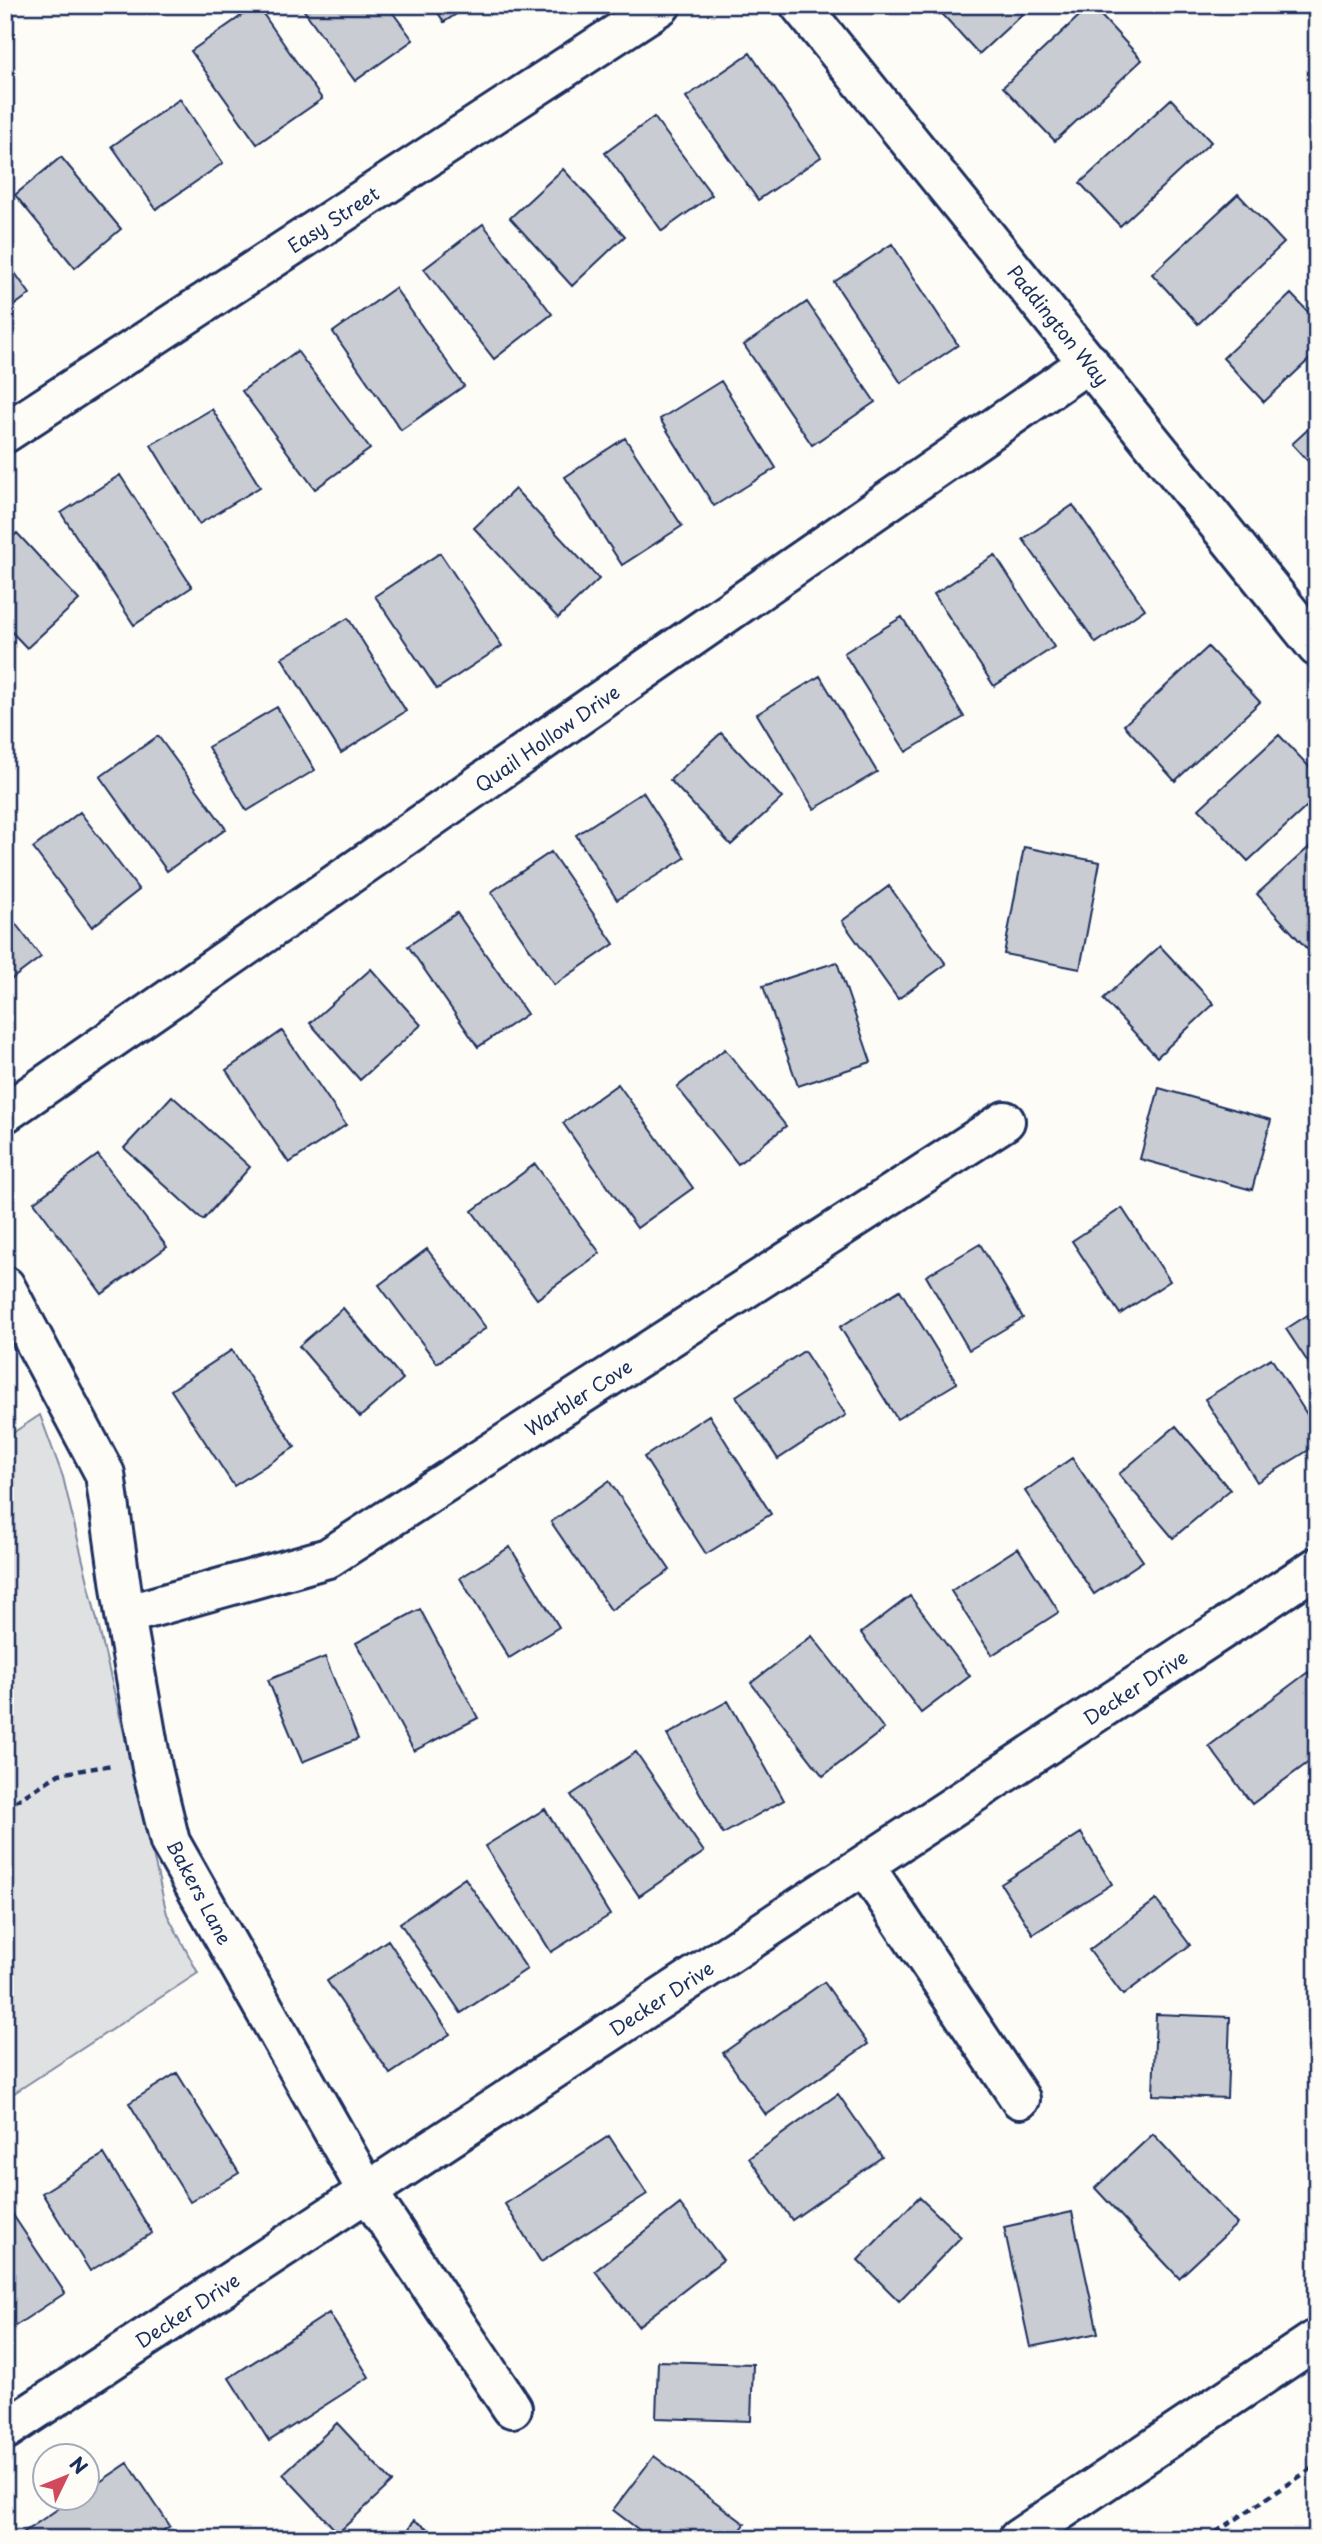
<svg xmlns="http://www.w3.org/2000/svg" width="1322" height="2544" viewBox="0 0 1322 2544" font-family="'Playpen Sans',sans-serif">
<rect width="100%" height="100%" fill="#fdfcf7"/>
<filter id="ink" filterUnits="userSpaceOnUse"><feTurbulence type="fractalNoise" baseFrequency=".0143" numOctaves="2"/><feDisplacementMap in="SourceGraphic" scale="14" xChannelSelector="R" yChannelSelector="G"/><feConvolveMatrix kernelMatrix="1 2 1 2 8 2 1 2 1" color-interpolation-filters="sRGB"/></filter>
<g filter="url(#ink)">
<!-- green -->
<path fill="#e0e1e3" stroke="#7e88a0" stroke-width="2" d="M40,1415L63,1477L167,1914L198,1973L5,2099V1438Z"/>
<!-- building -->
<path fill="#c9ccd3" stroke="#1b2f5e" stroke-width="2" d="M257,5L322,99L257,144L191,51Z
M309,5H387L413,40L355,81L303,9Z
M433,5H470L444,22Z
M934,5H1032L979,54Z
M1091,5L1142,60L1055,141L1003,87Z
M750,53L821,157L758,200L686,97Z
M180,99L223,163L156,209L112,146Z
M1171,99L1211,142L1120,226L1080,183Z
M654,117L712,195L662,231L605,153Z
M61,157L121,229L75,268L15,195Z
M563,169L625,236L572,286L510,218Z
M1238,194L1284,243L1198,324L1152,274Z
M483,224L552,314L494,359L424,269Z
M892,244L958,345L901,383L834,282Z
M5,259L30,294L5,312Z
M395,288L464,386L401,430L333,332Z
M1291,294L1317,321V352L1264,402L1223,358Z
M807,302L875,402L812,445L744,345Z
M297,351L370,449L315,489L242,391Z
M721,381L776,468L714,506L660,419Z
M212,409L260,487L199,524L151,445Z
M1317,421V471L1292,444Z
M625,438L682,526L622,565L565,477Z
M120,475L192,587L134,625L61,513Z
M515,489L599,579L558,618L474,528Z
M1073,505L1145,609L1096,643L1023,539Z
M17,533L79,600L27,648L5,625V544Z
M440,553L502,646L437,689L375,596Z
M995,555L1054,647L994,686L934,594Z
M902,617L964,717L906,752L844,653Z
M348,618L406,711L341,753L282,658Z
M1208,647L1260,702L1175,781L1124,725Z
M820,676L877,772L814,809L757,714Z
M277,707L315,770L247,811L208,747Z
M721,733L782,798L731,845L670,780Z
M1279,735L1317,775V797L1248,861L1199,809Z
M158,736L226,829L167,871L100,777Z
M643,792L685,858L617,900L576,835Z
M80,812L139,890L92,927L33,848Z
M1317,840V942L1308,950L1257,894Z
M1024,847L1100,862L1080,969L1004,954Z
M551,852L614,944L554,985L491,892Z
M889,886L946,964L898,999L842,921Z
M5,910L41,957L5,984Z
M457,913L527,1014L478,1047L408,946Z
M1160,946L1214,1004L1157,1057L1103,999Z
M837,962L871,1062L798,1086L763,986Z
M371,969L421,1025L360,1080L310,1023Z
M282,1031L346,1125L289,1163L226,1070Z
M725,1049L786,1126L738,1164L677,1087Z
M618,1084L693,1188L637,1228L563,1123Z
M1159,1088L1271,1120L1252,1190L1140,1159Z
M172,1096L250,1167L203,1220L124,1148Z
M98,1155L167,1247L102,1294L34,1202Z
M535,1164L600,1253L537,1299L472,1211Z
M1122,1208L1170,1281L1120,1314L1072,1241Z
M980,1244L1023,1318L969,1350L926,1276Z
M427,1249L486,1328L437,1363L379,1285Z
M900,1290L957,1383L897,1419L840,1327Z
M343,1308L403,1379L360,1417L299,1346Z
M1317,1309V1376L1286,1329Z
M232,1350L295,1447L234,1486L171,1390Z
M804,1351L846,1415L778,1459L736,1396Z
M1271,1358L1317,1430V1445L1257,1482L1205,1399Z
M709,1415L771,1514L706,1554L644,1457Z
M1176,1426L1230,1490L1173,1538L1119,1474Z
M1072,1458L1143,1561L1094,1594L1025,1491Z
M609,1481L670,1570L611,1610L551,1522Z
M510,1547L559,1627L509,1658L460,1578Z
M1018,1548L1059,1612L992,1655L951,1591Z
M910,1596L970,1676L921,1713L861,1633Z
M420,1609L478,1718L414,1751L356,1643Z
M812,1636L884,1729L823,1776L751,1683Z
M325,1657L358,1739L302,1762L268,1680Z
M1308,1672L1317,1683V1756L1252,1804L1209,1746Z
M728,1701L784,1800L723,1834L667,1735Z
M636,1752L704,1852L639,1896L571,1795Z
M545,1809L610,1915L551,1952L485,1846Z
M1081,1833L1112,1884L1033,1934L1001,1884Z
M465,1878L527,1969L461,2013L400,1923Z
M1156,1900L1190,1945L1123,1995L1089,1950Z
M388,1940L450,2034L390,2074L327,1981Z
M824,1982L868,2044L766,2115L723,2053Z
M1156,2014L1230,2017L1227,2098L1153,2095Z
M177,2073L239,2173L190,2202L129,2103Z
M838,2094L882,2157L792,2220L749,2158Z
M1153,2134L1237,2224L1179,2278L1095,2188Z
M609,2136L647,2194L541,2262L505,2204Z
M104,2154L152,2233L90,2271L42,2193Z
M919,2197L961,2237L899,2301L858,2260Z
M5,2203L65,2293L12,2328L5,2318Z
M680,2204L723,2260L638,2326L595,2271Z
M1072,2212L1098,2333L1030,2347L1004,2227Z
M329,2313L369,2377L269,2441L229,2378Z
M658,2361L753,2364L751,2421L656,2418Z
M337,2423L392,2482L338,2533L283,2474Z
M654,2456L745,2524L734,2539H651L613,2510Z
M128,2463L170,2526L151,2539H28L24,2532L74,2498H88V2490Z
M414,2520L445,2539H403Z"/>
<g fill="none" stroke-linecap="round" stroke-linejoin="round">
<defs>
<path id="street" d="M800,5L1317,647
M5,433L661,5
M5,1113L1089,362
M5,1286L105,1474L125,1615L152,1768L170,1842L367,2191L512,2408
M125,1615L328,1558L1005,1121
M864,1865L1020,2099
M5,2430L1317,1567"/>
<path id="secondary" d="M1018,2539L1317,2339"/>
</defs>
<!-- street casing -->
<use href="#street" stroke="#1b2f5e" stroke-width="44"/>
<!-- secondary casing -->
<use href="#secondary" stroke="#1b2f5e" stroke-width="44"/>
<!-- path -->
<path stroke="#1b2f5e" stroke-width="4.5" stroke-dasharray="7 5" stroke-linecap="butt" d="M5,1808L59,1774L112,1765
M1206,2539L1317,2465"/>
<!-- street -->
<use href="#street" stroke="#fdfcf7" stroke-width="38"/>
<!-- secondary -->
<use href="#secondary" stroke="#fdfcf7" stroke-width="38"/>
</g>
</g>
<g text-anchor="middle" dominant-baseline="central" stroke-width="5" stroke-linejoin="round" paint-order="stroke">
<!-- street labels -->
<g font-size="19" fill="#1b2f5e" stroke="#fdfcf7">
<text transform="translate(333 219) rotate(-33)">Easy Street</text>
<text transform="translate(1059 325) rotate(51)">Paddington Way</text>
<text transform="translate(547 738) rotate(-35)">Quail Hollow Drive</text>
<text transform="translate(578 1397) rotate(-33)">Warbler Cove</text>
<text transform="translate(1135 1687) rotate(-33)">Decker Drive</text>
<text transform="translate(200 1892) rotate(62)">Bakers Lane</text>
<text transform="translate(661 1998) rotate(-33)">Decker Drive</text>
<text transform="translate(187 2310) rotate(-33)">Decker Drive</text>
</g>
</g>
<!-- margin -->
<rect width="1322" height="2544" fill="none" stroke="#fdfcf7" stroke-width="28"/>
<rect x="14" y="14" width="1294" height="2516" fill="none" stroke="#1b2f5e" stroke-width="2.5" filter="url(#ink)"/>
<!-- north arrow -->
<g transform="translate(66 2477) rotate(47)"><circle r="33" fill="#fdfcf7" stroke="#a3aaba" stroke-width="2"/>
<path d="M0-5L12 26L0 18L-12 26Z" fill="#d1495b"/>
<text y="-10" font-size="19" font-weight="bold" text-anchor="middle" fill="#1b2f5e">N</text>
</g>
</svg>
